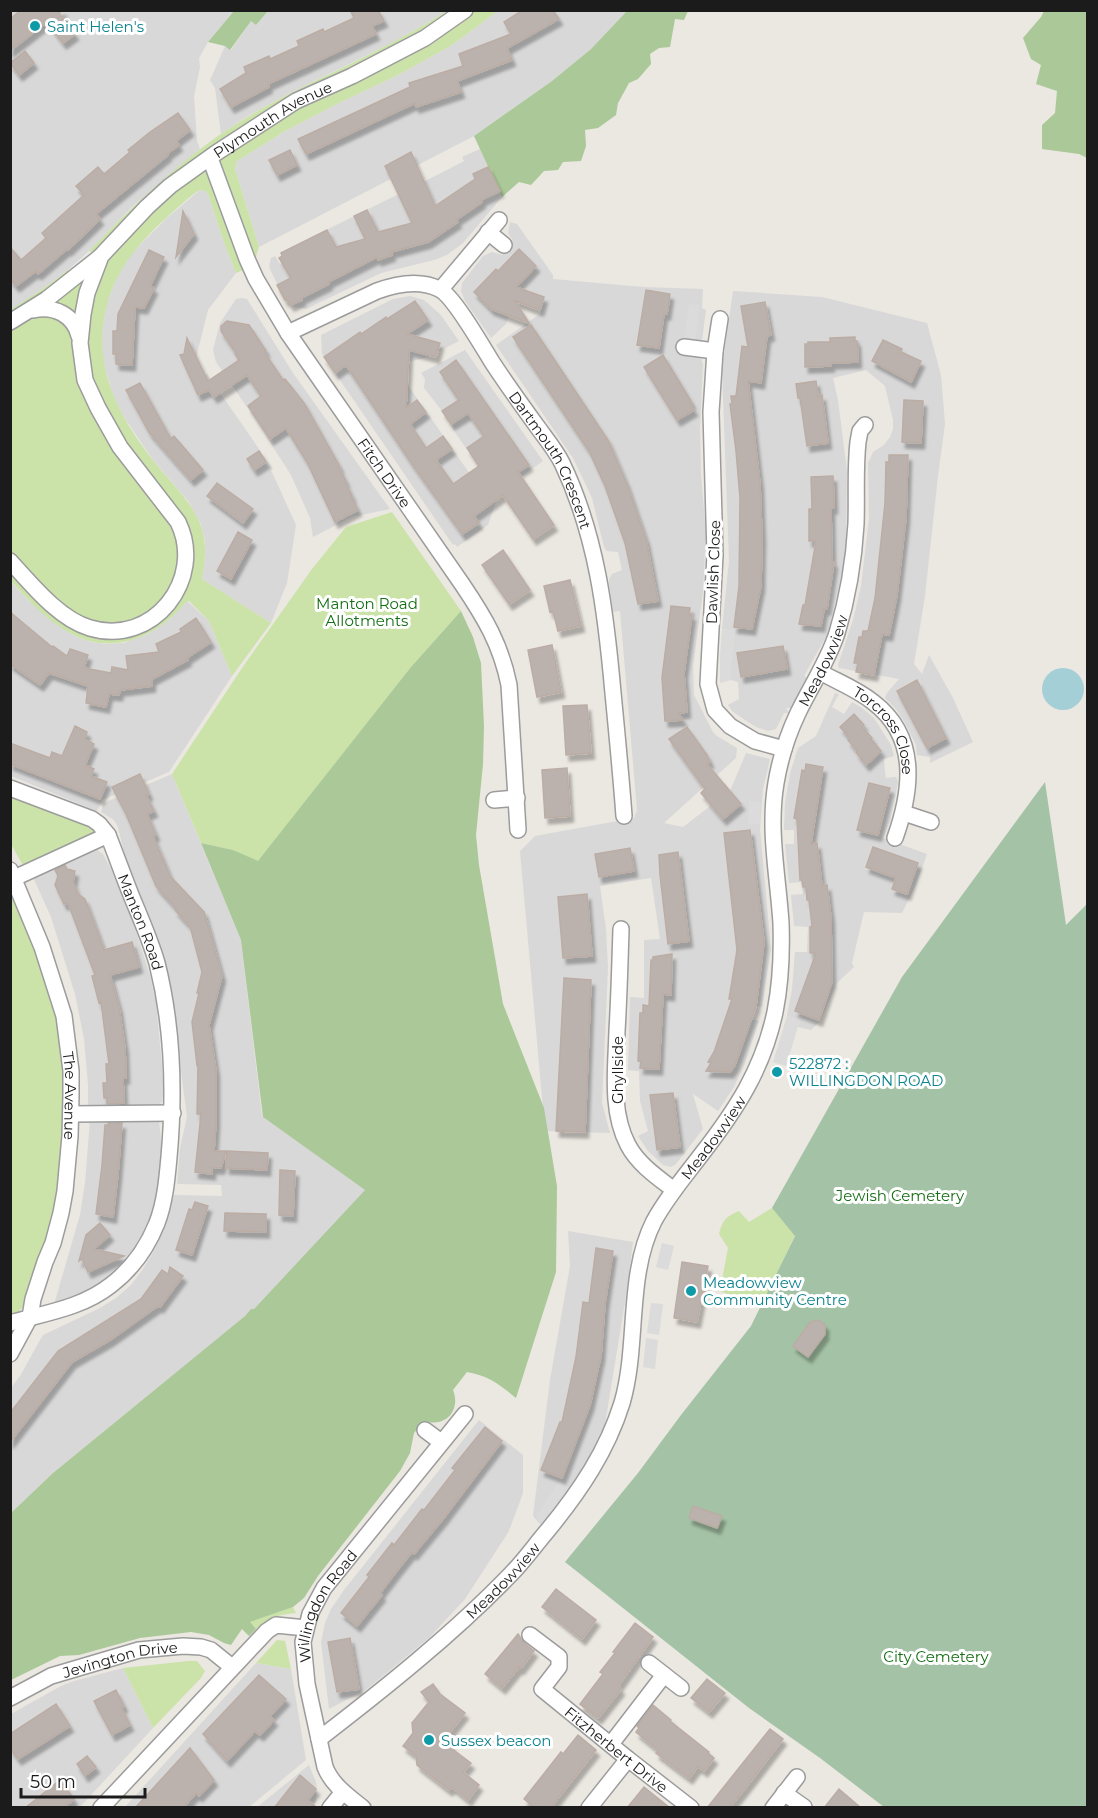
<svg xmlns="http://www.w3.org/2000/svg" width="1098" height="1818" viewBox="0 0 1098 1818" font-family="Montserrat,sans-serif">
<defs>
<filter id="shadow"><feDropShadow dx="3.5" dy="6" stdDeviation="1.5" flood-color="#0004"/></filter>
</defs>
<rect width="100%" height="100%" fill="#ebe7e1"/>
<!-- residential -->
<path fill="#d9d8d8" d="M11,11H234L208,42L199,58L200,67L194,96L197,141L200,149L132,207L89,251L68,270L44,288L11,310Z
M268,11H447L398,40L288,94L248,116L221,134L215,88L210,80L225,46L231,50L251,21L256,25Z
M498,11H627L591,49L552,81L474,136L259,247L235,169L237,161L285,131L339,103L400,74L452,45Z
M480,149L502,197L463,243L447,255L434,260L381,273L306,309L290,306L285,300L269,267L271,258L275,256L280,264L289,258L285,251L286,250L447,170L464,161L462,157Z
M200,190L206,191L208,194L222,237L236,273L208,310L196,358L206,375L207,374L273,469L271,470L296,525L287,583L271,623L202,579L205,560V541L201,524L188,501L153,460L124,417L114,398L103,361L102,332L106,306L117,276L132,253L168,217Z
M510,222L517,224L553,275V279L643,287L703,289L702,308L706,310L700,356L703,364L700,428L701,475L706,533L703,591L693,667L694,695L713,732L717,736L737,748L736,758L664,823L683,827L730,791L746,753L770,759L763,789L760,829L771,949L762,1007L751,1005L747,1018L759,1021L745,1063L734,1087L718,1111L693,1094L703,1129L676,1164L671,1167L663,1165L648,1151L638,1136L648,1131L640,1101L639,1071L628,1070L630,997L644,998V940L660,939L651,878L600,886L606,929L608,968L602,1103L610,1133L545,1131L520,851L535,836L634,818L637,810L620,611L613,612L609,584V579L612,574L622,570L618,552L607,551L604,547L592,498L573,458L496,345L541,313L540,310L544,297L538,294L535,300H522L520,303L514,301L506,324L491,338L465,301L461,291L462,283L483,256L492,252L502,255L513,241L508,233Z
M733,291L822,297L927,323L941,375L945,424L938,476L925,596L914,664L922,674L929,655L953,698L973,742L930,763V757L917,755L916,745L905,723L896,709L885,698L887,693L899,679L839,668L838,665L853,620L861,586L869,519L868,463L873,452L884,445L890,437L893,429V420L885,386L866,370L833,378L838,400L847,471L846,556L828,633L804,676L807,678L791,708H786L789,713H784L776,729L768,731L756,727L733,712L728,705L739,699L738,682L731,680V662L735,631L722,629L729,561L722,368Z
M410,296L424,300L440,314L459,341L428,357L408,362V376L394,375V384H407L491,504L497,499L488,525L457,547L455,544L453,545L322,354L321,335L393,299Z
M242,298L247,299L293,373L390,509L352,517L313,537L310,518L291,475L255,419L216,362L213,350L220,323L236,299Z
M465,350L543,461L495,495L471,455L458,437L442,411L424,388L425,379L421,373Z
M10,581L28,600L56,624L75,636L91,642L107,644L124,643L148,634L170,619L187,601L209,621L232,676L169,772L102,800L97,811L11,776Z
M835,693L839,694L832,707L844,714L852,702L862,708L874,718L891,745L894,756L884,759L885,772L886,778L896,777L898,782L890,821L883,838L927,854L916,885L902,913L864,912L852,963L854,967L837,983L821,1020L811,1030L798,1027L800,1020L787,1016L792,989L795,952H807L808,927L794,926L791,895L803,894L801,882L789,883L785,844H794V830H784L785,803L790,773L798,748L816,736Z
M172,774L241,940L262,1116L365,1190L254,1309H251L245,1316L53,1473L11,1513L10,1389L20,1376L40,1340L43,1335L100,1308L116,1298L131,1285L143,1269L155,1249L166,1224L174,1195L222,1196L221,1185L177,1184L180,1148L187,1117L170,987L153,925L125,857L118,827L114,820L101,812L104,803Z
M94,848L103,854L112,871L133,923L150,975L156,1002L161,1055L164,1091L162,1101L159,1106L88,1111V1084L84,1039L75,994L51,917L32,875Z
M149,1118L159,1121L162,1150L160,1174L149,1225L129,1258L105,1283L53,1308L80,1215L85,1183L90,1120Z
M568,1231L633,1242L626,1296L605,1424L576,1483L544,1524L541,1525L533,1516L550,1380L570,1266Z
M479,1420L523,1455V1493L509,1531L465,1599L429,1638L367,1689L329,1709L321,1642L325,1623L331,1609L344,1590Z
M256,1663L291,1669L306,1760L249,1807L124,1808Z
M123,1668L153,1728L80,1807L11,1808V1714L61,1686L74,1681Z
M309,1765L316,1782L317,1789L316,1802L312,1807L256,1808Z"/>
<!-- grass -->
<path fill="#cbe3a9" d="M447,11H498L452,45L400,74L339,103L285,131L237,161L235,169L259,247L253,266L236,273L222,237L208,194L206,191L200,190C191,195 183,203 175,210C147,235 122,260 110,295C87,363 119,419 161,470C176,488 195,506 202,529C207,546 205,563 202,579L271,623L232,676L209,621L189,601L186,602C158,637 112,657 70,633C47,621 28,600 11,581L10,310L44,288L68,270L71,276L101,256L89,251C138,201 186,154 246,118C286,93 330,75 372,53C398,40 423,26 447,11Z
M392,512L461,611L411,667L258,862L233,850L201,843L172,774L242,668L312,569L346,527Z
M10,793L99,829L85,839L25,869L11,844Z
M10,895C22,907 27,928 33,944C39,961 46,978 51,996C75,1082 68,1185 38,1269C31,1287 28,1308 10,1319Z
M772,1208L795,1235L766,1297L742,1300L720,1291L728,1248L719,1234C722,1221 726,1216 739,1211L749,1222Z
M293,1607L296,1613C276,1615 271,1617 256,1629L249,1622Z
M277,1640L285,1641L291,1669L256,1663Z
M188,1661H197L205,1671L201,1678L153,1728L123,1668Z"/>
<!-- forest -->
<path fill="#aac898" d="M234,11H268L256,25L251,21L230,50L225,46L208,42Z
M627,11H688L684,20L675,19L670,47L659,48L650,54L651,64L638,79L629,83L618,103L616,115L598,128L585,130L586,146L581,161L563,162L558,170L544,171L531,185L519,182L502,197L474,136L552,81L591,49Z
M1044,11H1087V158L1079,154L1042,149V125L1055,113L1057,91L1036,84L1041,65L1031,59L1023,38L1041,17Z
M461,611L473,637L481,663L484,726L483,764L476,835L479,865L503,1004L544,1108L557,1186L556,1272L516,1398C499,1384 489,1376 467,1372L453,1390C461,1410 446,1428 425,1421L414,1433L410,1453L400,1471L318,1576L304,1598L293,1607L250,1622L256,1629L249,1636L242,1629L231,1645L224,1643L209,1635L191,1632L140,1638L79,1655L60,1656L11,1680V1513L53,1473L245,1316L251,1309H254L365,1190L263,1117L241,940L201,843L233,850L258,861L411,667Z"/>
<!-- cemetery -->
<path fill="#a4c2a5" d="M1045,782L1066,925L1088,903L1087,1807H884L820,1758L749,1708L565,1562L638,1473L681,1415L751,1326L795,1236L772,1208L902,977Z"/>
<!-- parking -->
<path fill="#dbdbdb" d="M689,304L700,305L695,341L684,340Z
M722,629L735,631L731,662V680L720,683V656Z
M749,801L761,802L760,824H748Z
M787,1016L800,1020L786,1066L773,1062Z
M662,1243L674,1246L668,1270L656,1267Z
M651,1303L663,1304L659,1335L647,1333Z
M646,1338L658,1340L655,1369L643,1367Z
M559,1481L570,1488L542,1523L536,1517Z"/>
<!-- water -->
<path fill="#a4cfd6" d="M1042 689a21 21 0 1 1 42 0a21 21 0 1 1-42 0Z"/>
<!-- building -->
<path fill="#bbb2ae" stroke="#bcada4" stroke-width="1.5" filter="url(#shadow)" d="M21,10H63L59,13L75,34L63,43L47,22L10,51V19Z
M350,10H378L384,21L372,26L376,34L268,84L269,87L231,107L220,89L246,73L244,67L269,56L270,59L299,46L297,41L323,29L324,32L354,18Z
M523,10H553L559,19L507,48L512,60L457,81L461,92L416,107L415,103L306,154L298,139L410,87L409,83L463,66L459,54L511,34L504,22Z
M25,51L34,63L19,75L10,63Z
M178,113L190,130L176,141L179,145L167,154L168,155L96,214L100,219L68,250L67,249L38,274L36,271L16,286L10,279V247L21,260L46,238L42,233L84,195L76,186L98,167L104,174L130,152L128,150L150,132Z
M290,150L297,165L277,175L269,160Z
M411,152L435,206L475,179L473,174L488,167L500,191L481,200L482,202L456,220L458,222L428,242L391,252L392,255L378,260L377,257L328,282L329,284L301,298L302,300L291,305L286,299L285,300L277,285L291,278L279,258L282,256L281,253L327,230L336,247L365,239L354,216L367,210L378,232L412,223L385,166Z
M183,211L194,234L176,257Z
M519,249L536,266L516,287L544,297L540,310L515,301L529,323L491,309L474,292L496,269L498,271Z
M149,250L164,257L150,286L154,288L144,308L135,307L132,365L116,364V354H113V331H117L118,314Z
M646,290L670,294L667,314H664L659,348L637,345Z
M415,301L428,320L407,334L440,343L436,357L409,350L406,408L417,400L426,412L410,424L426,448L443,436L452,449L436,460L453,484L479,466L467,448L484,436L468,413L451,424L442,411L459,400L440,372L456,360L529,465L518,472L554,525L533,539L503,495L474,516L479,523L462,534L412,464L348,368L345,366L335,373L324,357L360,332L361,334L386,317L387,319Z
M765,302L771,335L767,336L761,383L748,381L760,484L762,538L761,586L752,629L734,627L739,586L740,498L736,451L730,404H732L731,396H736L742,346L748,347L741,306Z
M227,321L249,325L266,351L264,352L283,380L285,379L304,403L340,467L339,468L346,481L345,482L352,496H351L358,510L335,522L307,462L286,428L270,439L248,406L261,396L247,375L214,397L209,390L198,395L180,355L184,354L187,338L208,381L239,360L235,354L236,353L221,331V326Z
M531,325L608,440L626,482L646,540L658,601L638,604L625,543L605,486L589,451L513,337Z
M855,337V341H857L858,362L831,363V366L805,367V344H808V342H830V338Z
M883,340L902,349L901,352L921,361L911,382L872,361Z
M663,355L692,403L690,404L694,410L677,420L644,367Z
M816,381L818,396L822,395L828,443L807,446L800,398H798L796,384Z
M140,383L171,439L174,436L203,470L191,480L149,432L126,390Z
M904,400L923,401L921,443L902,442Z
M259,451L266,462L254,470L247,459Z
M889,455H908L906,518L897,595L889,635L882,634L874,675L856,672L858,663H854L859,637H862L863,631H868L875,598L885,503L886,462H889Z
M833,476L834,508H831L832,562H834L827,609H824L821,626L799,624L803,605H805L816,541H809V509H812L811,477Z
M217,483L253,509L243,523L207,496Z
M238,532L252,540L231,579L217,571Z
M503,550L530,590L509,604L482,565Z
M570,580L581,626L558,631L553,611L550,612L544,586Z
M671,606L690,608L689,615H692L684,673L687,712L678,713L683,720L665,721L662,678Z
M10,612L52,647L53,646L67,656L70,649L88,655L84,668L111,673L112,667L128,670L126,656L159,652L156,644L181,632L180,629L196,618L211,642L187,658L188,660L152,679V686L120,690L119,695L109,694L106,707L86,703L88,686L49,673L40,685L10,664Z
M552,645L561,692L537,697L528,650Z
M783,646L787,669L741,677L737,653Z
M917,680L946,738L927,748L897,691Z
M587,705L591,753L566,755L563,706Z
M854,714L864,725L862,727L872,738L871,739L881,751L866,765L856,752L857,751L848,740L850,738L840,727Z
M75,726L87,732L85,739L94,744L85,765L94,769L91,776L107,782L100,799L10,764V743L50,758L52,752L62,756Z
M687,727L707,755L710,762L707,764L741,804L723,819L701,793L705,789L669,739Z
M806,764L823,767L811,844L817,843L822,886L827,885L831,918L832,982L819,1020L795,1011L816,953H810V927L812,926L809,900H807L806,887H803L802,880H800L797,819L794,818L802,770L805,771Z
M567,768L570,816L545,818L542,770Z
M140,774L149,794L146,795L154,811L147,814L156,835L153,836L170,876L204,912L222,976L209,1025L216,1071V1122L214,1151H226L221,1168H212V1174L195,1172L201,1114H197L198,1064L197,1065L192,1022L199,993H197L202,972L190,926L175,910L177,909L156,886L126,814L112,787Z
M869,783L890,788L878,835L857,830Z
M750,830L764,942L756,1006L735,1065L730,1072L706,1071L711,1063L708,1062L714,1052L732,999H729L737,950L724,833Z
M873,847L918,863L907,894L892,889L896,878L866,867Z
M630,848L634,871L599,877L595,854Z
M678,852L689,941L668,944L660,875L659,855Z
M65,865L67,869L75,871L73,882L78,894L85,899L104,950L132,942L139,967L110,975L119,1008L125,1048L126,1078H123L124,1103L107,1104V1098H104L103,1083H107L106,1064H109L101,1002L99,1003L92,976L95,975L68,903L64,904L55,885L58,876L55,870Z
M587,894L592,956L563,958L558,897Z
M672,954L671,995L663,994L659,1069L640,1068L641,1061H638L640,1013H643V1005L649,1006L651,960H653V957Z
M564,978L591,980L585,1132L556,1131Z
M673,1093L680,1147L657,1150L650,1095Z
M108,1123H122L118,1174L113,1217L96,1214L102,1165L105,1125H109Z
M227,1151L268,1153L267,1170L226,1168Z
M280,1170L295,1171L293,1216L279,1215Z
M195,1202L208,1206L192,1255L176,1250L189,1209L192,1210Z
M225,1213L266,1214V1232L224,1231Z
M100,1223L110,1235L94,1249L124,1256L88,1272L82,1259L79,1261L86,1235Z
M596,1248L613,1251L605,1304L601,1356L590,1405L562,1478L541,1470L560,1422H562L576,1357L583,1302L589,1303Z
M682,1262L708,1266L697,1322L674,1318Z
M170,1267L183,1276L160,1307L158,1306L110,1340L72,1362L10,1442V1413L58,1351L141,1299L162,1270L168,1274Z
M819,1320L825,1325V1334L808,1357L793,1346L810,1322Z
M485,1427L502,1441L443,1519L414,1554L412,1552L396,1572L380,1593L382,1595L357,1626L341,1613L369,1577L367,1575L392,1543L394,1545L422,1509L424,1510L455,1470L452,1468Z
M693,1506L722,1516L717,1528L689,1518Z
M556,1589L596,1620L582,1639L542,1607Z
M635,1623L653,1637L618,1686L621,1689L598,1718L580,1704L603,1674L600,1672L615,1653L613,1652Z
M518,1634L524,1643L534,1651L521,1668L519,1667L502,1688L485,1674Z
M350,1638L359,1689L337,1692L328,1642Z
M259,1675L286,1699L270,1716L274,1720L260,1735L255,1731L227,1761L203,1734Z
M707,1679L725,1693L709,1712L691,1698Z
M433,1684L440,1694L465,1713L449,1733L451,1748L471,1763L463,1772L479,1785L468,1800L452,1787L449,1790L417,1765L416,1756L403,1746L413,1733L412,1723L429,1702L421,1692Z
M116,1690L124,1706L121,1707L130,1725L112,1735L94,1701Z
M56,1704L70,1726L18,1759L10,1748V1734Z
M653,1705L671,1720L670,1721L709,1752L708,1753L714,1758L704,1771L698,1766L689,1778L656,1753L658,1750L636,1732L639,1728L637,1726Z
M770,1729L783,1739L746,1787L729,1808H707Z
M578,1735L596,1750L550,1808H535L524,1799L561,1752L563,1754Z
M190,1748L214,1780L199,1796L196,1793L183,1808H135Z
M87,1756L96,1767L85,1776L77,1764Z
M300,1775L316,1789L308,1800L317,1808H274Z
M60,1780L74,1799L63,1808H25Z
M644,1787L670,1808H627Z
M839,1789L861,1808H824Z"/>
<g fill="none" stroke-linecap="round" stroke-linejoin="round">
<defs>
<g id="street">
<path id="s1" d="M210,158L247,259L256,279L288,333L462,584C485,618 501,645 509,685L518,830"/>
<path d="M488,232L504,245"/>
<path d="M441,289L499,220"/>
<path d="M33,310C54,305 74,315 79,336"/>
<path d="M720,319L715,351L711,412L715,555L708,684L715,710L730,726L755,741L784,749"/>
<path d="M10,322L47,299L100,257"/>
<path id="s2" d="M288,333L377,291C396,284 419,279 439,289C453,295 482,346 492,362C507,385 523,407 539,429C547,440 556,451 562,463C597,536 606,614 613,693C617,734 621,775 624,816"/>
<path d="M684,347L715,351"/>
<path id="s3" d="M10,561C31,584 59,619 90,628C153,647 206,579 178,522L120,447L98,408L85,380L80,343L83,314L87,293L101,256L147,207L170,186L216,153L296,101L352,76L425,38L465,10"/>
<path id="s4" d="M820,672C838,682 857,689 873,702C919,737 912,790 895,838"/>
<path d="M10,788L92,819L99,824L108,835"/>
<path d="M494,800L517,798"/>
<path d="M904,813L931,822"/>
<path id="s5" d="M10,870L42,947L64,1016L71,1071V1095L70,1136L65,1191L61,1213L53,1243L45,1262L33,1299L30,1317L10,1354"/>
<path id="s6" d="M10,880L108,835C116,855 123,875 131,895C140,917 150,939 157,963C173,1027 175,1091 169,1157C167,1179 165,1202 157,1223C147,1248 132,1269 111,1285C82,1308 45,1313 10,1323"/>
<path d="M621,929C620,963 619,997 617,1031C616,1068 610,1111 628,1145C638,1164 657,1177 674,1190"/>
<path d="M71,1114L173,1113"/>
<path d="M425,1430L441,1442"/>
<path id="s7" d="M530,1635L559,1657V1667L542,1689L628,1759L691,1808"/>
<path d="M649,1663L681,1688"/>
<path id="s8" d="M10,1698L51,1676L139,1650L183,1646L201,1647L211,1650L232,1667"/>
<path id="s9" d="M319,1739C384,1689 453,1634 510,1575C524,1561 535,1545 548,1530C580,1491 607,1451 622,1403C639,1345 626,1276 654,1221C667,1197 685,1176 701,1155C736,1110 763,1069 775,1012C781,982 782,953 781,923C778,876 768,830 776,783C780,759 788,734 798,713C811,686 828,661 837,633C848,597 854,560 856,524C857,496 855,469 858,442L860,431L865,425"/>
<path d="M611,1744L664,1675"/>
<path d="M784,1793L804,1807"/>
<path d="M101,1808L267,1631L276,1625L306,1628"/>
<path d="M330,1808L343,1792"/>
<path id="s10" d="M363,1808C348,1796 332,1785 325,1767L307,1684L303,1642L310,1614L324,1588L465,1414"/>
<path d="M589,1808L628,1759"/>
<path d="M773,1808L797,1777"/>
</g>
</defs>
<!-- street casing -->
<use href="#street" stroke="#9c9c9c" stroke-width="18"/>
<!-- street -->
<use href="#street" stroke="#fff" stroke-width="15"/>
</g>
<!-- markers -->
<g fill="#0f9aa8" stroke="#fff" stroke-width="2">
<circle cx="35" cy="26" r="6"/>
<circle cx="777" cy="1072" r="6"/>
<circle cx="691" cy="1291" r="6"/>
<circle cx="429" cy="1740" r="6"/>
</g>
<g text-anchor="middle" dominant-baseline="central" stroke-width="6" stroke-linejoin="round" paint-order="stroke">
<!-- culture labels -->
<g font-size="15" fill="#0d838f" stroke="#fff" text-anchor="start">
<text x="47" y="26">Saint Helen's</text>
<text x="789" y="1063">522872 :<tspan x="789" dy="17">WILLINGDON ROAD</tspan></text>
<text x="703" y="1282">Meadowview<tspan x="703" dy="17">Community Centre</tspan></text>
<text x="441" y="1740">Sussex beacon</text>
</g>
<!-- street labels -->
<g font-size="15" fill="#1b1b1b" stroke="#fff">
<text stroke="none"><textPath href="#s3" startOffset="798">Plymouth Avenue</textPath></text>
<text stroke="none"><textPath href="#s2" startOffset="368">Dartmouth Crescent</textPath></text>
<text stroke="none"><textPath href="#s1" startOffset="362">Fitch Drive</textPath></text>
<text transform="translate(713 572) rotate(-88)">Dawlish Close</text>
<text stroke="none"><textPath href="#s9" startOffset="1250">Meadowview</textPath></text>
<text stroke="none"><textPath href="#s4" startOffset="92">Torcross Close</textPath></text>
<text stroke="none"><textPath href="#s6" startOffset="201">Manton Road</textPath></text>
<text transform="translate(617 1070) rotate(-90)">Ghyllside</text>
<text stroke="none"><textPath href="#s5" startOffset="236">The Avenue</textPath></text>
<text stroke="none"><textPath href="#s9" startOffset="747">Meadowview</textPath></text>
<text stroke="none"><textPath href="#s9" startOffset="243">Meadowview</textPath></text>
<text stroke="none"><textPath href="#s10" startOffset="226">Willingdon Road</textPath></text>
<text stroke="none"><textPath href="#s8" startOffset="118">Jevington Drive</textPath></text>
<text stroke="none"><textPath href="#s7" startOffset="170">Fitzherbert Drive</textPath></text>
</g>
<!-- park labels -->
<g font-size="15" fill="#146e13" stroke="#fff">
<text x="367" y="603">Manton Road<tspan x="367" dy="17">Allotments</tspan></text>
<text x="900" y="1195">Jewish Cemetery</text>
<text x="936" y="1656">City Cemetery</text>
</g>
</g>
<!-- border -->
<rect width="1098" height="1818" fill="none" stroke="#1b1b1b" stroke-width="24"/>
<!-- scale -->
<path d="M21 1788v9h124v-9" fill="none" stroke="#1b1b1b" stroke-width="3"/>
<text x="30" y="1788" font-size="18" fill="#1b1b1b" stroke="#ffffff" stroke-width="4.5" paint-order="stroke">50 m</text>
</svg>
